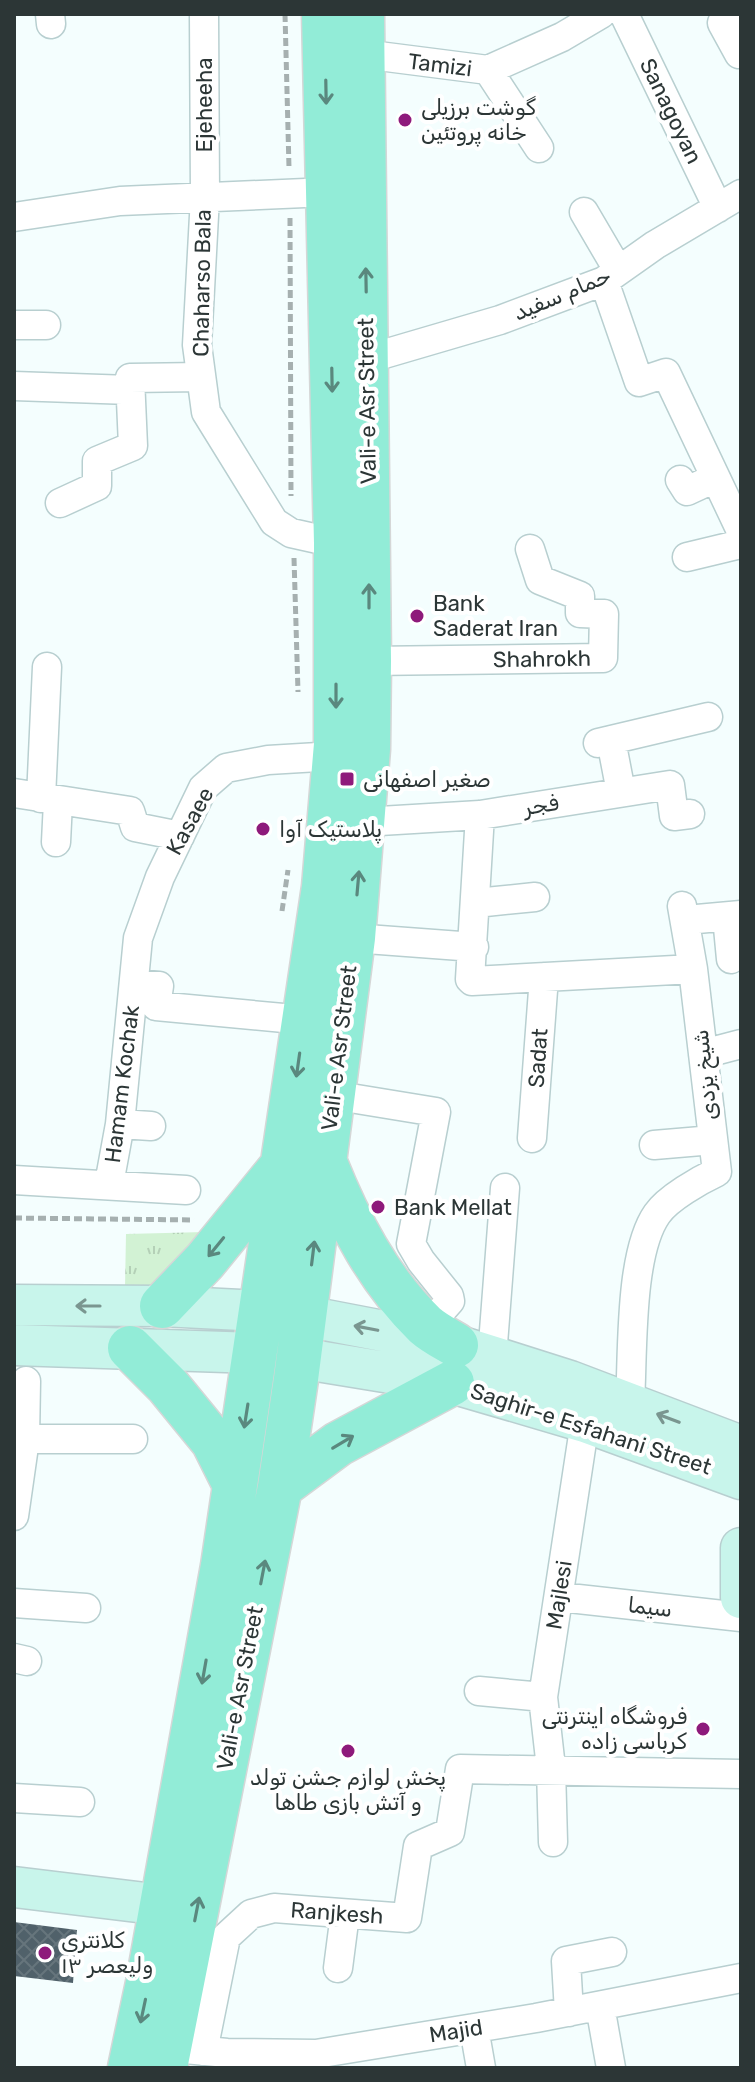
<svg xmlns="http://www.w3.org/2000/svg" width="755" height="2082" viewBox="0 0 755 2082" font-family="Rubik,Cairo,sans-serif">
<defs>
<pattern id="grass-tufts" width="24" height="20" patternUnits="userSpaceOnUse" patternTransform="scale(2)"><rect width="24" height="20" fill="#d2f2d4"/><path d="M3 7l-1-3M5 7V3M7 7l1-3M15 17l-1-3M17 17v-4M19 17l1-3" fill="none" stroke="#b4d0b7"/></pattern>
<pattern id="building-cross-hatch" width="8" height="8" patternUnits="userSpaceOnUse" patternTransform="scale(2)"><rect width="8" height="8" fill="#50616a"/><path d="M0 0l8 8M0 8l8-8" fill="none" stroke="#66757c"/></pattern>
</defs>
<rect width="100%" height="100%" fill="#f4fefe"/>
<!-- grass -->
<path fill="url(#grass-tufts)" d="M205,1232L169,1284L125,1288L126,1234Z"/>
<!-- building -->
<path fill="url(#building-cross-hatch)" d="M14,1922L77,1930L73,1983L14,1976Z"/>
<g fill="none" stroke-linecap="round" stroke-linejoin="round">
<defs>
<path id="street" d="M50,14L51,24
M204,14L205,197L197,345L206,412L274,522L291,533L336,543
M624,14L718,208
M738,14L722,23L739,54
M363,54L488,70L562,37L601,14
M488,70L539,148
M584,212L618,270
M14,217L120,201L328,192
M604,281L639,382L666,373L741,531
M14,325H46
M367,359L500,320L604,281L655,245L741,194
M14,386L130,390
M680,480L687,491L715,478
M60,503L97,486V461L133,446L130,378L201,377
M687,557L741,544
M369,661L603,658L604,614L580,613V596L540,580L530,549
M611,740L621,792
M598,743L708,717
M14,793L130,811L135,827L180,836
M41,798L47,667
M480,815L470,979L472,981L693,969L717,1172C700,1180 668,1198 657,1214C629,1254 633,1353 630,1402
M363,822L480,815L670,785L674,816L690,814
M56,842L58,802
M476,903L535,897
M682,906L693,969
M727,917L731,959
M686,920L741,915
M353,938L474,947
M134,984L159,986L156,1006L305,1020
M703,1054L741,1044
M332,1095L436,1112L411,1244L421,1261L449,1296L450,1301L427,1327
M120,1124L151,1126
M532,1138L544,977
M654,1145L713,1140
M14,1180L186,1190
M109,1184L120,1124L138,938L160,877L203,788L226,768L268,760L335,756
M492,1357L505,1188
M25,1439H133
M14,1516L25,1439L26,1381
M560,1597L741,1617
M14,1603L86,1608
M14,1658L27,1661
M479,1691L543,1697
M14,1798L80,1802
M553,1842L551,1768L543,1697L585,1422
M338,1968L345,1914
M600,2006L611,2068
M569,2012L566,1961L612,1952
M474,2028L481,2068
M185,2049L227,2053L316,2054L536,2018L741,1978
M203,2051L226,1937L251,1914L274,1908L407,1918L418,1846L450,1832L460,1769L741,1774"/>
<path id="secondary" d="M14,1305L162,1306L262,1311
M305,1316L456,1345L570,1381L741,1446
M14,1345L256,1353
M299,1358L452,1383L585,1422L741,1479
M741,1548V1598
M14,1887L162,1905"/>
<path id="primary" d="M325,1163C349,1223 378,1279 425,1325C434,1333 446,1339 456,1345
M162,1306L205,1261L283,1165
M130,1348L168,1386L213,1441L235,1485
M280,1487L338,1444L452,1383
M130,2068L148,1983L223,1566L324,887L336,744V543L324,14
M165,2068L280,1487L296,1379L353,938L368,749L369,661L362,14"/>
</defs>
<!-- street casing -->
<use href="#street" stroke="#b8cfd0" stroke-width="31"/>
<!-- secondary casing -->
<use href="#secondary" stroke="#b8cfd0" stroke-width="43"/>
<!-- primary casing -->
<use href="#primary" stroke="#d5d7d7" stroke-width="47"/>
<!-- path -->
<path stroke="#a6b0b0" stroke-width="5" stroke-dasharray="8 4" stroke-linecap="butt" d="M285,14L289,168
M290,218L291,496
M294,558L298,692
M282,911L288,870
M14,1218L194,1220"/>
<!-- street -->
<use href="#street" stroke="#fff" stroke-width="28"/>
<!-- secondary -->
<use href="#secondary" stroke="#c8f5eb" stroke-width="40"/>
<!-- primary -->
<use href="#primary" stroke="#92ecd7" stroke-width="44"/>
</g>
<!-- one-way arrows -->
<defs><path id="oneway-shaft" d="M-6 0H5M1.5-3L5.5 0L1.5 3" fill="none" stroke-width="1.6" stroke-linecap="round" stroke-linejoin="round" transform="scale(2)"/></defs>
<g stroke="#5a887e">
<use href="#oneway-shaft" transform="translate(326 92) rotate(89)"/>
<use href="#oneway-shaft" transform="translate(366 280) rotate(-91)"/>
<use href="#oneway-shaft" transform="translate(332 380) rotate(89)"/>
<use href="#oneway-shaft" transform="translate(369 596) rotate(-90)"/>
<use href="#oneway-shaft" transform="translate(336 696) rotate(90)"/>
<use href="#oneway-shaft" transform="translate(358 883) rotate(-85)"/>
<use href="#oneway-shaft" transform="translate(298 1065) rotate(98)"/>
<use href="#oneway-shaft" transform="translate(216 1247) rotate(129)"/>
<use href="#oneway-shaft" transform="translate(313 1253) rotate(-83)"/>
<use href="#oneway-shaft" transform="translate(246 1416) rotate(99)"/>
<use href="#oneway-shaft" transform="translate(343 1442) rotate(-31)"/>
<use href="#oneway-shaft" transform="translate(263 1572) rotate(-79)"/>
<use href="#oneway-shaft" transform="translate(204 1672) rotate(100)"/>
<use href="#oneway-shaft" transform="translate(197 1909) rotate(-79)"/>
<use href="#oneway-shaft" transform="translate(143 2011) rotate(102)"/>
</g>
<g stroke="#7a9690">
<use href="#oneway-shaft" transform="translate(88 1306) rotate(-180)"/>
<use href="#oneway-shaft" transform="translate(366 1328) rotate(-169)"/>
<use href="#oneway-shaft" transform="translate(668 1418) rotate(-159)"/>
</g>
<!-- markers -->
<g fill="#8e1a7b" stroke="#fff" stroke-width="3">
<circle cx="405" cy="120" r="8"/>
<circle cx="417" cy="616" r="8"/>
<rect x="339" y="771" width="16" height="16" rx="4"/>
<circle cx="263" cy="829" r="8"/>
<circle cx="378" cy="1207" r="8"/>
<circle cx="703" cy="1729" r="8"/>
<circle cx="348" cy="1751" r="8"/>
<circle cx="45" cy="1953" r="8"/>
</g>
<g text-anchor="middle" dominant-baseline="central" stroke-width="8" stroke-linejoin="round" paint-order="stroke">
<!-- street labels -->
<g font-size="22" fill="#2c3636" stroke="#fff">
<text transform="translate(440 65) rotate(7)">Tamizi</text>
<text transform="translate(204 105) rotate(-90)">Ejeheeha</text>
<text transform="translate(671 111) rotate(64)">Sanagoyan</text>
<text transform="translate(202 283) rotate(-89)">Chaharso Bala</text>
<text transform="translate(562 294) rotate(-23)">حمام سفید</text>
<text transform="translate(367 401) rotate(-91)">Vali-e Asr Street</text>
<text transform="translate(542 659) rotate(-1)">Shahrokh</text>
<text transform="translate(541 805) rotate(-9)">فجر</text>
<text transform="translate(190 821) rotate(-61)">Kasaee</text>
<text transform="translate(339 1048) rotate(-83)">Vali-e Asr Street</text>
<text transform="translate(538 1058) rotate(-86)">Sadat</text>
<text transform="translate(705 1075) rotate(-96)">شیخ یزدی</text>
<text transform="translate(122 1084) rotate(-83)">Hamam Kochak</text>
<text transform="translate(591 1429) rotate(18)">Saghir-e Esfahani Street</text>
<text transform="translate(559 1595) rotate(-81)">Majlesi</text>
<text transform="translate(650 1607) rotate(6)">سیما</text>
<text transform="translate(240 1688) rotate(-79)">Vali-e Asr Street</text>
<text transform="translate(337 1913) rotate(4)">Ranjkesh</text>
<text transform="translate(456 2031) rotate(-9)">Majid</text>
</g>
<!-- poi labels -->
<g font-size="22" fill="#2c3636" stroke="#fff" text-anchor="start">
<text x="421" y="107">گوشت برزیلی<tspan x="421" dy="25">خانه پروتئین</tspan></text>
<text x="433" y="603">Bank<tspan x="433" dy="25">Saderat Iran</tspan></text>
<text x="363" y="779">صغیر اصفهانی</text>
<text x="279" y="829">پلاستیک آوا</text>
<text x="394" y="1207">Bank Mellat</text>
<text x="687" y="1716" text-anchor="end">فروشگاه اینترنتی<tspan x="687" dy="25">کرباسی زاده</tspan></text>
<text x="348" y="1777" text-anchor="middle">پخش لوازم جشن تولد<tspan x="348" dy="25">و آتش بازی طاها</tspan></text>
<text x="61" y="1940">کلانتری<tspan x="61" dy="25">۱۳ ولیعصر</tspan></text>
</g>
</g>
<!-- border -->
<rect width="755" height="2082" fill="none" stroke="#2c3636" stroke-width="32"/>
</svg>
